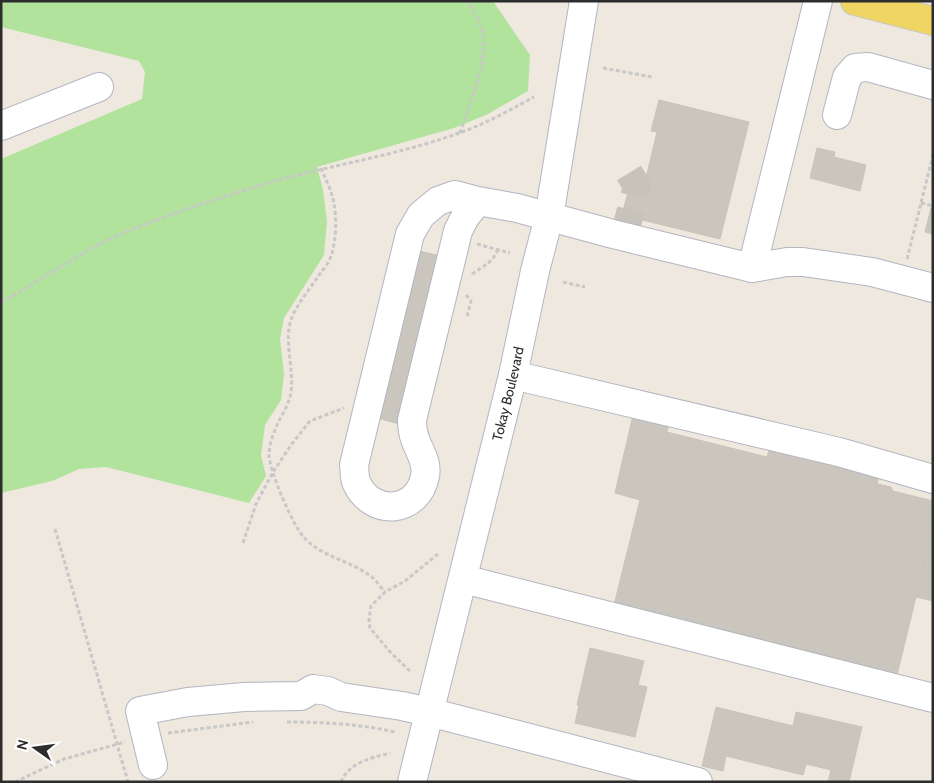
<svg xmlns="http://www.w3.org/2000/svg" width="934" height="783" viewBox="0 0 934 783" font-family="Cabin,sans-serif">
<rect width="100%" height="100%" fill="#eee8df"/>
<!-- green -->
<path fill="#b1e39d" d="M1,1H493L530,55L528,91L488,114L454,128L317,167L323,190L327,221L324,255L284,318L280,339L284,374L281,400L265,425L261,455L266,476L249,503L106,467L79,469L52,481L1,493V159L142,99L145,72L139,61L1,27Z"/>
<!-- building -->
<path fill="#cac6be" stroke="#c9c4b9" d="M659,100L749,122L720,239L622,215L628,192L642,195L657,132L651,131Z
M817,148L835,152L834,157L866,165L860,191L810,178Z
M931,208H933V234L925,232Z
M415,250L441,256L399,424L374,417Z
M633,415L669,424L667,432L767,457L769,450L879,477L877,484L891,487L893,491L933,501V527L897,675L614,605L640,500L615,493Z
M933,527V601L916,597Z
M590,648L644,661L638,685L647,687L635,737L575,723L579,705H577Z
M716,707L793,726L796,712L862,727L849,782H828L831,770L806,764L803,775L726,756L723,771L702,766Z"/>
<g fill="none" stroke-linecap="round" stroke-linejoin="round">
<!-- minor-tunnel -->
<path stroke="#c7c3bb" stroke-width="28" stroke-dasharray="28 14" stroke-linecap="butt" d="M624,237L637,186L629,173"/>
<defs>
<g id="minor">
<path d="M837,115L847,77L855,68L868,67L933,85"/>
<path d="M1,126L99,87"/>
<path d="M478,201L465,217L458,231L412,420C412,426 413,433 415,439C419,451 428,462 425,476C418,513 373,517 357,484C354,479 355,471 354,465L410,234L421,215L438,201L455,195L478,201L517,208L613,234L752,268L787,262H803L872,272L933,288"/>
<path d="M752,268L818,1"/>
<path d="M513,375L839,452L933,479"/>
<path d="M463,579L933,698"/>
<path d="M153,765L140,711L188,702L244,697L301,696L313,689L328,691L341,697L402,706L429,712L698,782"/>
<path id="s1" d="M412,782L513,375L535,271L549,217L584,1"/>
</g>
<path id="major" d="M855,1L933,21"/>
</defs>
<!-- minor casing -->
<use href="#minor" stroke="#b3b5c0" stroke-width="30"/>
<!-- major casing -->
<use href="#major" stroke="#c8c8c8" stroke-width="30"/>
<!-- path -->
<path stroke="#c8c8c8" stroke-width="3" stroke-dasharray="4 2.5" stroke-linecap="butt" d="M603,68L652,77
M460,133C470,102 486,69 483,36C482,24 473,11 467,1
M321,168C326,180 332,191 334,204C337,219 336,242 331,256C329,262 325,268 321,272C311,288 297,303 291,320C284,341 294,369 291,392C289,407 278,419 274,433C271,440 269,448 269,455C270,472 289,515 298,529C314,557 349,558 373,578C377,581 381,588 385,592
M921,203L933,206
M477,244L510,253
M907,259L933,155
M472,274C483,266 493,263 498,249
M563,282L585,287
M466,295L471,301L467,317
M1,302C33,286 61,265 92,248C140,223 203,203 255,187C322,166 393,157 459,133C485,124 510,110 534,97
M55,529L128,782
M243,543L256,504L273,472L291,445L310,421L344,408
M410,671L391,653L370,628L369,619L371,606L385,592L405,581L438,554
M287,722C323,722 360,724 395,732
M168,733L253,722
M15,782L64,759L125,742
M341,782C349,762 372,758 390,753"/>
<!-- minor -->
<use href="#minor" stroke="#fff" stroke-width="28"/>
<!-- major -->
<use href="#major" stroke="#efd663" stroke-width="28"/>
</g>
<g text-anchor="middle" dominant-baseline="central" stroke-width="5" stroke-linejoin="round" paint-order="stroke">
<!-- street labels -->
<g font-size="14" fill="#2d2d2d" stroke="#fff">
<text stroke="none"><textPath href="#s1" startOffset="400">Tokay Boulevard</textPath></text>
</g>
</g>
<!-- border -->
<rect width="934" height="783" fill="none" stroke="#2d2d2d" stroke-width="5"/>
<!-- north arrow -->
<g transform="translate(35 748) rotate(284)" stroke="#ffffff" stroke-width="4" paint-order="stroke">
<path d="M0-4L9 19L0 12L-9 19Z" fill="#2d2d2d"/>
<text y="-8" font-size="14" font-weight="bold" text-anchor="middle" fill="#2d2d2d">N</text>
</g>
</svg>
